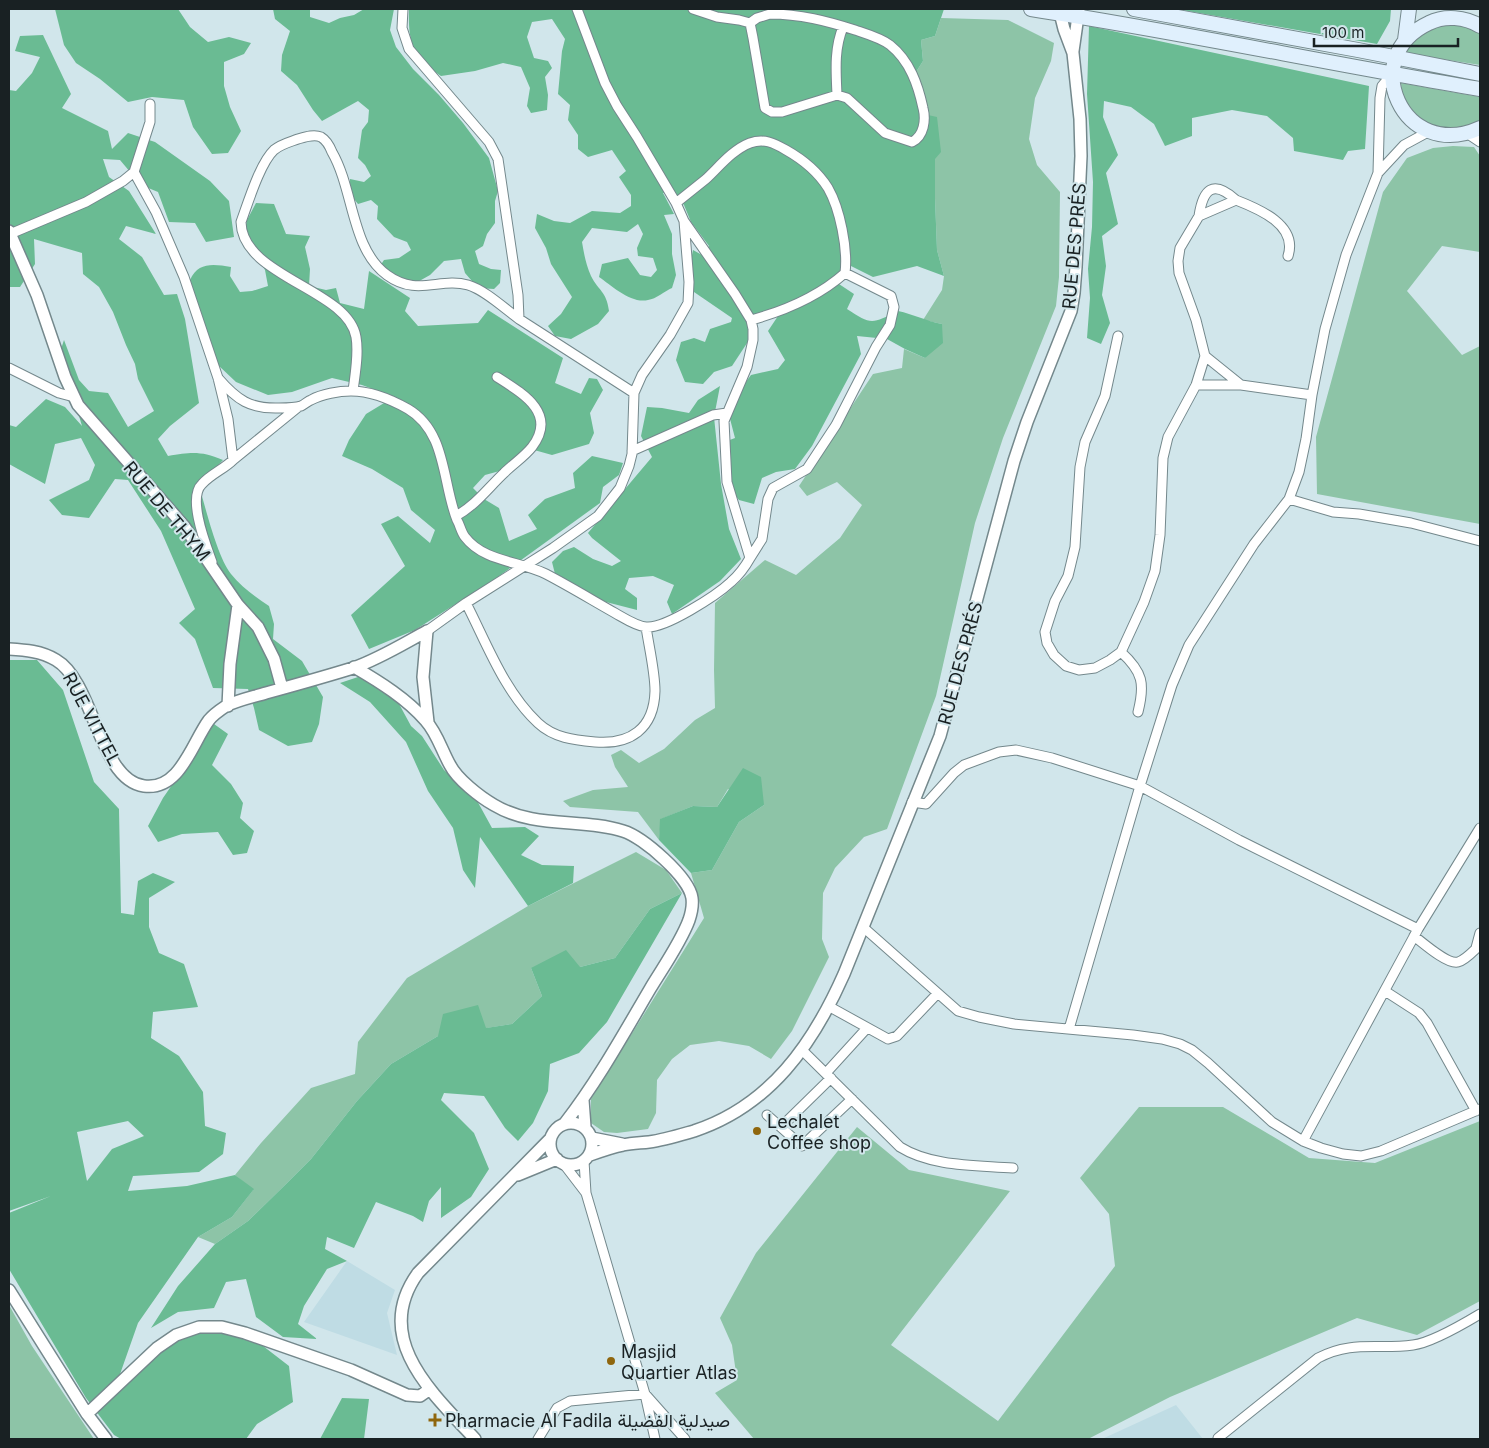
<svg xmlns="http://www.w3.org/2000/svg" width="1489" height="1448" viewBox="0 0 1489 1448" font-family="Inter,Vazirmatn,sans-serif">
<rect width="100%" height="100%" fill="#d1e6eb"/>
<!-- built -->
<path fill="#bfdce4" d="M347,1261L395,1290L387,1313L397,1355L304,1322Z
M1176,1405L1203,1439H1102Z"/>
<!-- green -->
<path fill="#8dc4a7" d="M941,18L1008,20L1054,43L1051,61L1035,98L1029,139L1037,165L1060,192L1059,277L1056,306L1003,438L975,523L936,696L887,829L864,837L835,868L823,893L822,939L829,957L792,1031L771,1059L749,1046L719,1041L690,1045L672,1059L657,1080L656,1113L648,1129L617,1133L604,1132L591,1123V1099L704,918L691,873L712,870L739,822L764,805L728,789L717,807L693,806L661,819L659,840L638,812L570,807L563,801L593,790L628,787L615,767L611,755L621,750L639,763L664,749L695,720L715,708L714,670L715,603L765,560L796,575L840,538L862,505L837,482L807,496L799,486L873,374L902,368L904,349L925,358L942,324L923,320L942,290L944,276L937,250L935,198V159L929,115L916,72L923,61L921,40L935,36Z
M1448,24L1467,27L1480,34V65L1404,53C1417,35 1427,30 1448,24Z
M1401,83L1480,97V121C1475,123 1468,127 1462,129C1431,134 1403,115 1401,83Z
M1453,146L1474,147L1480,156V252L1442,246L1407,291L1462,355L1480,346V524L1317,494L1316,437L1383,192L1407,158L1433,148Z
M636,852L666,870L682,893L650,909L615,958L580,967L531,968L542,996L512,1024L438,1036L391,1064L357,1101L311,1159L286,1184L248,1221L215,1244L198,1237L232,1217L253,1190L235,1175L261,1143L311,1088L355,1074L358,1042L407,978L528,906Z
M1139,1107H1223L1309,1158L1375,1163L1480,1121V1301L1417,1335L1357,1318L1170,1397L1088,1439H754L715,1393L737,1380L732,1345L720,1318L756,1253L857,1127L909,1170L1010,1191L891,1345L998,1421L1115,1266L1109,1214L1080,1178Z
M9,1305L32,1346L94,1439H9Z"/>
<!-- forest -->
<path fill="#6abb93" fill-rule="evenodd" d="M55,9H178L190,27L208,42L229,37L251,43L244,54L224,62V86L230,107L241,131L228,153L212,154L193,127L184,100L152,97L128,102L100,79L76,63L64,45Z
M273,9H310V17L329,23L340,18L354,15L364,9H394L390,30L396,47L413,69L439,95L463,123L489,158L498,191L495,201V223L487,234L483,246L475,251L479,264L491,269L501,270L500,283L494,289L478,288L465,273L461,259L444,261L430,275L414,284L389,279L380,266L384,260L399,258L411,250L407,242L394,237L377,219L378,206L371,200L358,204L350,194V179L364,182L371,176L365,165L358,158L362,130L368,122L369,110L358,101L322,121L313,110L297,85L281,71L282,55L290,31L275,19Z
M409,9H944L935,36L921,40L923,61L916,72L928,115L937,117L941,152L935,159V198L937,250L944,276L917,266L873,277L847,264L836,282L854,294L847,309C871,325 872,324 898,311C913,314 926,321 942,324L943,343L925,358L905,349L887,339L857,336L861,354L812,446L795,469L776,472L762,478L754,504L739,500L729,488L727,441L735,438L729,415L742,387L751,375L778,369L785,360L768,331L778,316L758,321L753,334L732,366L714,372L703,384L685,382L676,360L681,342L694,338L705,342L710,329L731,322L732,318L694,292L691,260L693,250L702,255L709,246L691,222L684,205L675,193H663L674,214L664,215L672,234V254L676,275L672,288C665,291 656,299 648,300C631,304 612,286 599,277L602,264L628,258L640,275L651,277L657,270L653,258L638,256L637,248L643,234L638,224L627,232L592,228L582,242C584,254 586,265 591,276C599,292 606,290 609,311L598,324L571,339L555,336L548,326L561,314L572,297L551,264L546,248L535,228L537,214L554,221L570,223L592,211L620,213L631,206V195L619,177L626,171L612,150L588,157L578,149V135L568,120L570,105L558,94L562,51L565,39L552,19L532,22L527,37L534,58L548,61L552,68L545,77L548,95L547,110L531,113L527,106L530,88L521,67L503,63L475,71L441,76C412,57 408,42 409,9Z
M1176,9H1391L1390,21L1377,44Z
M1089,26L1369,86L1365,149L1348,151L1343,160L1294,151L1293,138L1267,116L1232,110L1192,118V136L1165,146L1154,124L1131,107L1104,101L1103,117L1118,155L1106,173L1118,224L1102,236L1106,266L1102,295L1110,323L1101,344L1087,338L1090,298L1088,269L1092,227L1093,182L1087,94Z
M43,35L71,94L62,108L108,131L112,149L128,133L155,142L210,181L229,201L234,237L206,242L195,223L169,222L158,192L141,185L120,160L103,159L109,177L129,191L156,234L126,226L119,239L142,257L164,295L177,294L185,319L199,403L170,426L158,439L168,456C192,452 201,451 223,460L199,486C206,509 217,556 231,574C241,587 256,597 269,606L274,624L273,639L302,661L323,697L319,724L312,742L288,746L259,730L254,708L248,689L213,688L195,639L179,623L195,609L161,531L128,480L115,479L89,518L62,515L49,500L89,480L95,465L81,438L55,444L45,484L9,464V425L16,427L46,399L65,407L82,426L60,352L64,340L79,380L89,391L108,393L128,427L154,411L138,379L135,364L126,345L113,312L99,287L83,274L82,253L34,239L35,264L20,287H9V90L16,91L32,73L40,57L15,51L20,36Z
M256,203L274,204L286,234L310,236L305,247L310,269L309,286L326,290L336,288L340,303L364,309L369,271L410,298L405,311L418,326L478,323L488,310L563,358L555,383L581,394L589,378L597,379L603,390L590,413L594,433L589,444L552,455L527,448L507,469L485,475L473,488L484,499L499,508L509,541L537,529L528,515L545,499L575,488L573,473L592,456L623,463L619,475L603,487L600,503L495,579L415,630L369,649L351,615L405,566L381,524L398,516L430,543L435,530L411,510L403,488L372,469L342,456L349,440L366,414L394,397L362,385L332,378L292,392L268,395L236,382L218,365L190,280C198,262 213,264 231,267L230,276L240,292L252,291L268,286L265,270L244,234L247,220Z
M720,386L714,417L721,484L729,529L741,559L720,581L672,614L667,602L674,585L653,576L629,578L625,589L637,598V610L606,602L556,578L552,562L563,551L574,547L593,559L612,566L621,561L592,538L588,533L652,457L641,436L647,407L662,408L689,413L698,400Z
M9,660H37L63,690L94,782L119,809L121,913L134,915L138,881L153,873L175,882L149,898V927L159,953L184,964L198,1007L153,1012L151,1038L179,1056L203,1092L205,1126L226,1133L223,1154L199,1172L133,1176L128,1191L187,1186L235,1175L254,1189L232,1217L198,1237L138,1323L119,1377L154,1352L199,1331L227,1329L254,1339L289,1366L293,1402L257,1424L246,1439H121L114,1435L86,1398L9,1269V1213L51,1196L9,1211ZM128,1121L144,1136L112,1149L87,1181L77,1132Z
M361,676L398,702L411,726L422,736L444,770L475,797L492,828L525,827L539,836L521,855L542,865L574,866L573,883L528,906L480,837L475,888L463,870L453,828L428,791L406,742L370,702L340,683Z
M214,724L228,734L212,765L231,784L243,803L240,818L254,831L247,853L233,855L218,832L182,834L158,842L148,826L163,798Z
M743,768L761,777L764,805L739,822L712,870L691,873L659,840L660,819L693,806L717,807Z
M682,893L607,1022L579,1053L550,1064L548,1091L533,1123L518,1141L505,1128L484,1096L444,1093L441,1100L474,1133L489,1169L471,1197L441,1218V1187L429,1201L423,1222L413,1216L376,1202L354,1248L327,1237L325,1249L347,1261L327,1269L304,1306L298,1324L317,1339L283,1337L256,1317L246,1279L226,1282L214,1308L178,1312L151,1328L178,1286L215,1244L248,1221L286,1184L311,1159L357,1101L391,1064L438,1036L443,1014L478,1005L486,1028L512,1024L542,996L531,968L566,950L580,967L615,958L650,909Z
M342,1398L369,1399L364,1439H320Z"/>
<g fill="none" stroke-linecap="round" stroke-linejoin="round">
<defs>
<path id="minor" d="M403,9L402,28L409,49L489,142L498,159L518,295L519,319L634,393
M693,9L717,17L739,20L750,23
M770,14C800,14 827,21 855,30C867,34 881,38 890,45C910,61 918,85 923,108C926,120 924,136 912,142L885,133L847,98L837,95L782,112H772L765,108L753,38L750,23L757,18Z
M837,95C836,71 834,49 843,27
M1468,134L1480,142
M134,172L156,212L184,277L218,378L228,419L233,460C224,469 211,474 202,484C187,498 206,545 212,562
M1378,173L1404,145L1428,132
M676,203C686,195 696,187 706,179C719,167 732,150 750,143C764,138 774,143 786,150C802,159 818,172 828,188C840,209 848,249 845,273C819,296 784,311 751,320
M1199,216C1203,189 1213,179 1236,200
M10,234L86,202L123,181L134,172L150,122V104
M1118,336L1105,396L1085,442L1080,467L1075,547L1068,576L1055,601L1045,632L1047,643L1054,655L1066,666L1079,670L1095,668L1110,660L1121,652L1144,602L1155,571L1160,535L1163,458L1168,437L1196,385L1205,356L1196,320L1179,273L1178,261L1180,248L1199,216L1236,200C1259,209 1298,225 1288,256
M1205,356L1241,385L1312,395
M9,368L59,393L74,397
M218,378C237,400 250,409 279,408C286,408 295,408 301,406C305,404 308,401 311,400C322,394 339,391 351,391C371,391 392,400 408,409C447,432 442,483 457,520C460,525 461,532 465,537C484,562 520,561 546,574C569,586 592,600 615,613C624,618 636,626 646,627C665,629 717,595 731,582C739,575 745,567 750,558L727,482L724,421L747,367L753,340V329L751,320L735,294L684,221
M1196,385H1241
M353,391C355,374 359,354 356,337C348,289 242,277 241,222C248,203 260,163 274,150C281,144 290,142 298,139C305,137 314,134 321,137C326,140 330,147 332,152C354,190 351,249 387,275C417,297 440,277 468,285C485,290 505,309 519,319
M632,451L713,415L727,413
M233,460L297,408
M1289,499L1333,512L1359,514L1411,523L1480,541
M456,516C476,505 488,488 504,473C513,464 524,457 532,447C558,413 522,393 497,377
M750,558L762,539L768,499L773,488L807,469L836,425L876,347L890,325L894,307L891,296L845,273
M466,603C487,644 504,691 538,723C554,738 574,740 595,742C630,745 654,729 655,691C655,672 649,647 646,627
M427,631L466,603L553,548L598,516L620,488L629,466L632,454L634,393L642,375L670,335L688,303L689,282L684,221L676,203L637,137L617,106L605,83L577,9
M1121,652C1143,672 1145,684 1138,712
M912,802L926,804L954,773L964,765L999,752L1016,750L1052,758L1140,786L1172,685L1189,645L1254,544L1289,499L1299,472L1306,439L1312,395L1325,329L1346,255L1378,173L1380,98L1382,86L1392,74
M863,927L958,1011L979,1017L1014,1024L1133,1035L1162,1039L1180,1044L1192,1050L1208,1063L1272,1122L1303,1141L1321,1148L1343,1154L1361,1156L1381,1151L1480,1109
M1414,936C1423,943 1448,965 1458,962C1466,960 1474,950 1480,945
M1476,948L1480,933
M1385,991L1419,1013L1427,1023L1476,1111
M830,1007L888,1039L897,1036L937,994
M1069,1029L1140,786L1239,840L1418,929
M802,1050L900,1147C932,1167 976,1165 1013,1168
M826,1073L867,1028
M767,1115L802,1146L852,1099
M781,1127L831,1078
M1303,1141L1418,929L1480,828
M584,1161L586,1193L645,1394L655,1439
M563,1163L586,1193
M1218,1438L1318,1358C1352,1340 1378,1350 1413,1345C1430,1343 1465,1323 1480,1314
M538,1439L557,1408L570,1401L645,1394L685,1439"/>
<path id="tertiary" d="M1073,51L1079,9
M9,231L37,295L65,377L78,405L184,526L238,605L258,627L274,659L282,688
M427,631L423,677L428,722
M9,649C25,650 41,651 56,660C94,682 99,780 144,786C180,791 192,743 209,720C213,715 220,710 226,706C238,700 253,697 266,693C295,685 324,677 353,668C379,659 403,644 427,631
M354,667C380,682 407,699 426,721C437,733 442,751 450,765C457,779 480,797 494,805C534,829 582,818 623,831C643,837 689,877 692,898C693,905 691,914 689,920C681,942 662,969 650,989C623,1035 597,1082 565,1123
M228,706L230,664L238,605
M583,1100L585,1127
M550 1144a21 21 0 1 1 42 0a21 21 0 1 1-42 0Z
M592,1138L622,1144
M590,1155C601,1151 612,1147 623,1145C632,1143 641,1143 649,1142C664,1140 680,1135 694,1131C770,1106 813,1044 844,974L940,736L1014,461L1027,422L1071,311L1074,293L1076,267L1081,156L1080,119L1073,53L1064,29L1059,9
M518,1175L557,1159
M9,1290L87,1414L106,1439
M87,1414L157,1348L176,1335L199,1327H222L245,1333L351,1370L407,1395L420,1396L430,1389
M475,1439C432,1393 371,1338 418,1273L550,1139"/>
<path id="secondary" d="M1031,9C1181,32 1330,64 1480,89
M1134,9L1358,50L1480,74
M1480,26C1465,17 1445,15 1429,23C1356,57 1403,163 1480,128
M1405,40L1409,9"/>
</defs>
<!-- minor casing -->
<use href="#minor" stroke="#74888c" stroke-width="11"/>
<!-- tertiary casing -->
<use href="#tertiary" stroke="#74888c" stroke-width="14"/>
<!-- secondary casing -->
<use href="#secondary" stroke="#74888c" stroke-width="16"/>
<!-- minor -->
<use href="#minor" stroke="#fff" stroke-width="9"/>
<!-- tertiary -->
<use href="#tertiary" stroke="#fff" stroke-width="11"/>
<!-- secondary -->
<use href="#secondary" stroke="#e0f0fd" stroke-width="14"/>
</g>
<!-- markers -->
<g fill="#8f660d" stroke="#d1e6eb" stroke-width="2">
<circle cx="757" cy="1131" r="5"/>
<circle cx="611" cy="1361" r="5"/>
<path d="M432.5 1412.5h5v5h5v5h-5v5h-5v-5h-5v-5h5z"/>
</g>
<g text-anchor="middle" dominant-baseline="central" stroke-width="4" stroke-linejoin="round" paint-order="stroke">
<!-- street labels -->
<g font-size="18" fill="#192123" stroke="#d1e6eb">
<text transform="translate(1074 246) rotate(-85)">RUE DES PRÉS</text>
<text transform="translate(167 511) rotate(50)">RUE DE THYM</text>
<text transform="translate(960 663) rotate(-75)">RUE DES PRÉS</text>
<text transform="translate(92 719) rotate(62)">RUE VITTEL</text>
</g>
<!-- poi labels -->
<g font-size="18" fill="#192123" stroke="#d1e6eb" text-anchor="start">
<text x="767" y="1121">Lechalet<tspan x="767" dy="21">Coffee shop</tspan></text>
<text x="621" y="1351">Masjid<tspan x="621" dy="21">Quartier Atlas</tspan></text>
<text x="445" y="1420">Pharmacie Al Fadila صيدلية الفضيلة</text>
</g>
</g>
<!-- border -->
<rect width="1489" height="1448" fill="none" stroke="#192123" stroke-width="20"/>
<!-- scale -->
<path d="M1314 38v8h144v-8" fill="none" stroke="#192123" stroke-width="2.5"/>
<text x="1322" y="38" font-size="15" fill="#192123" stroke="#d1e6eb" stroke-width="4" paint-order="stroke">100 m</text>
</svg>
